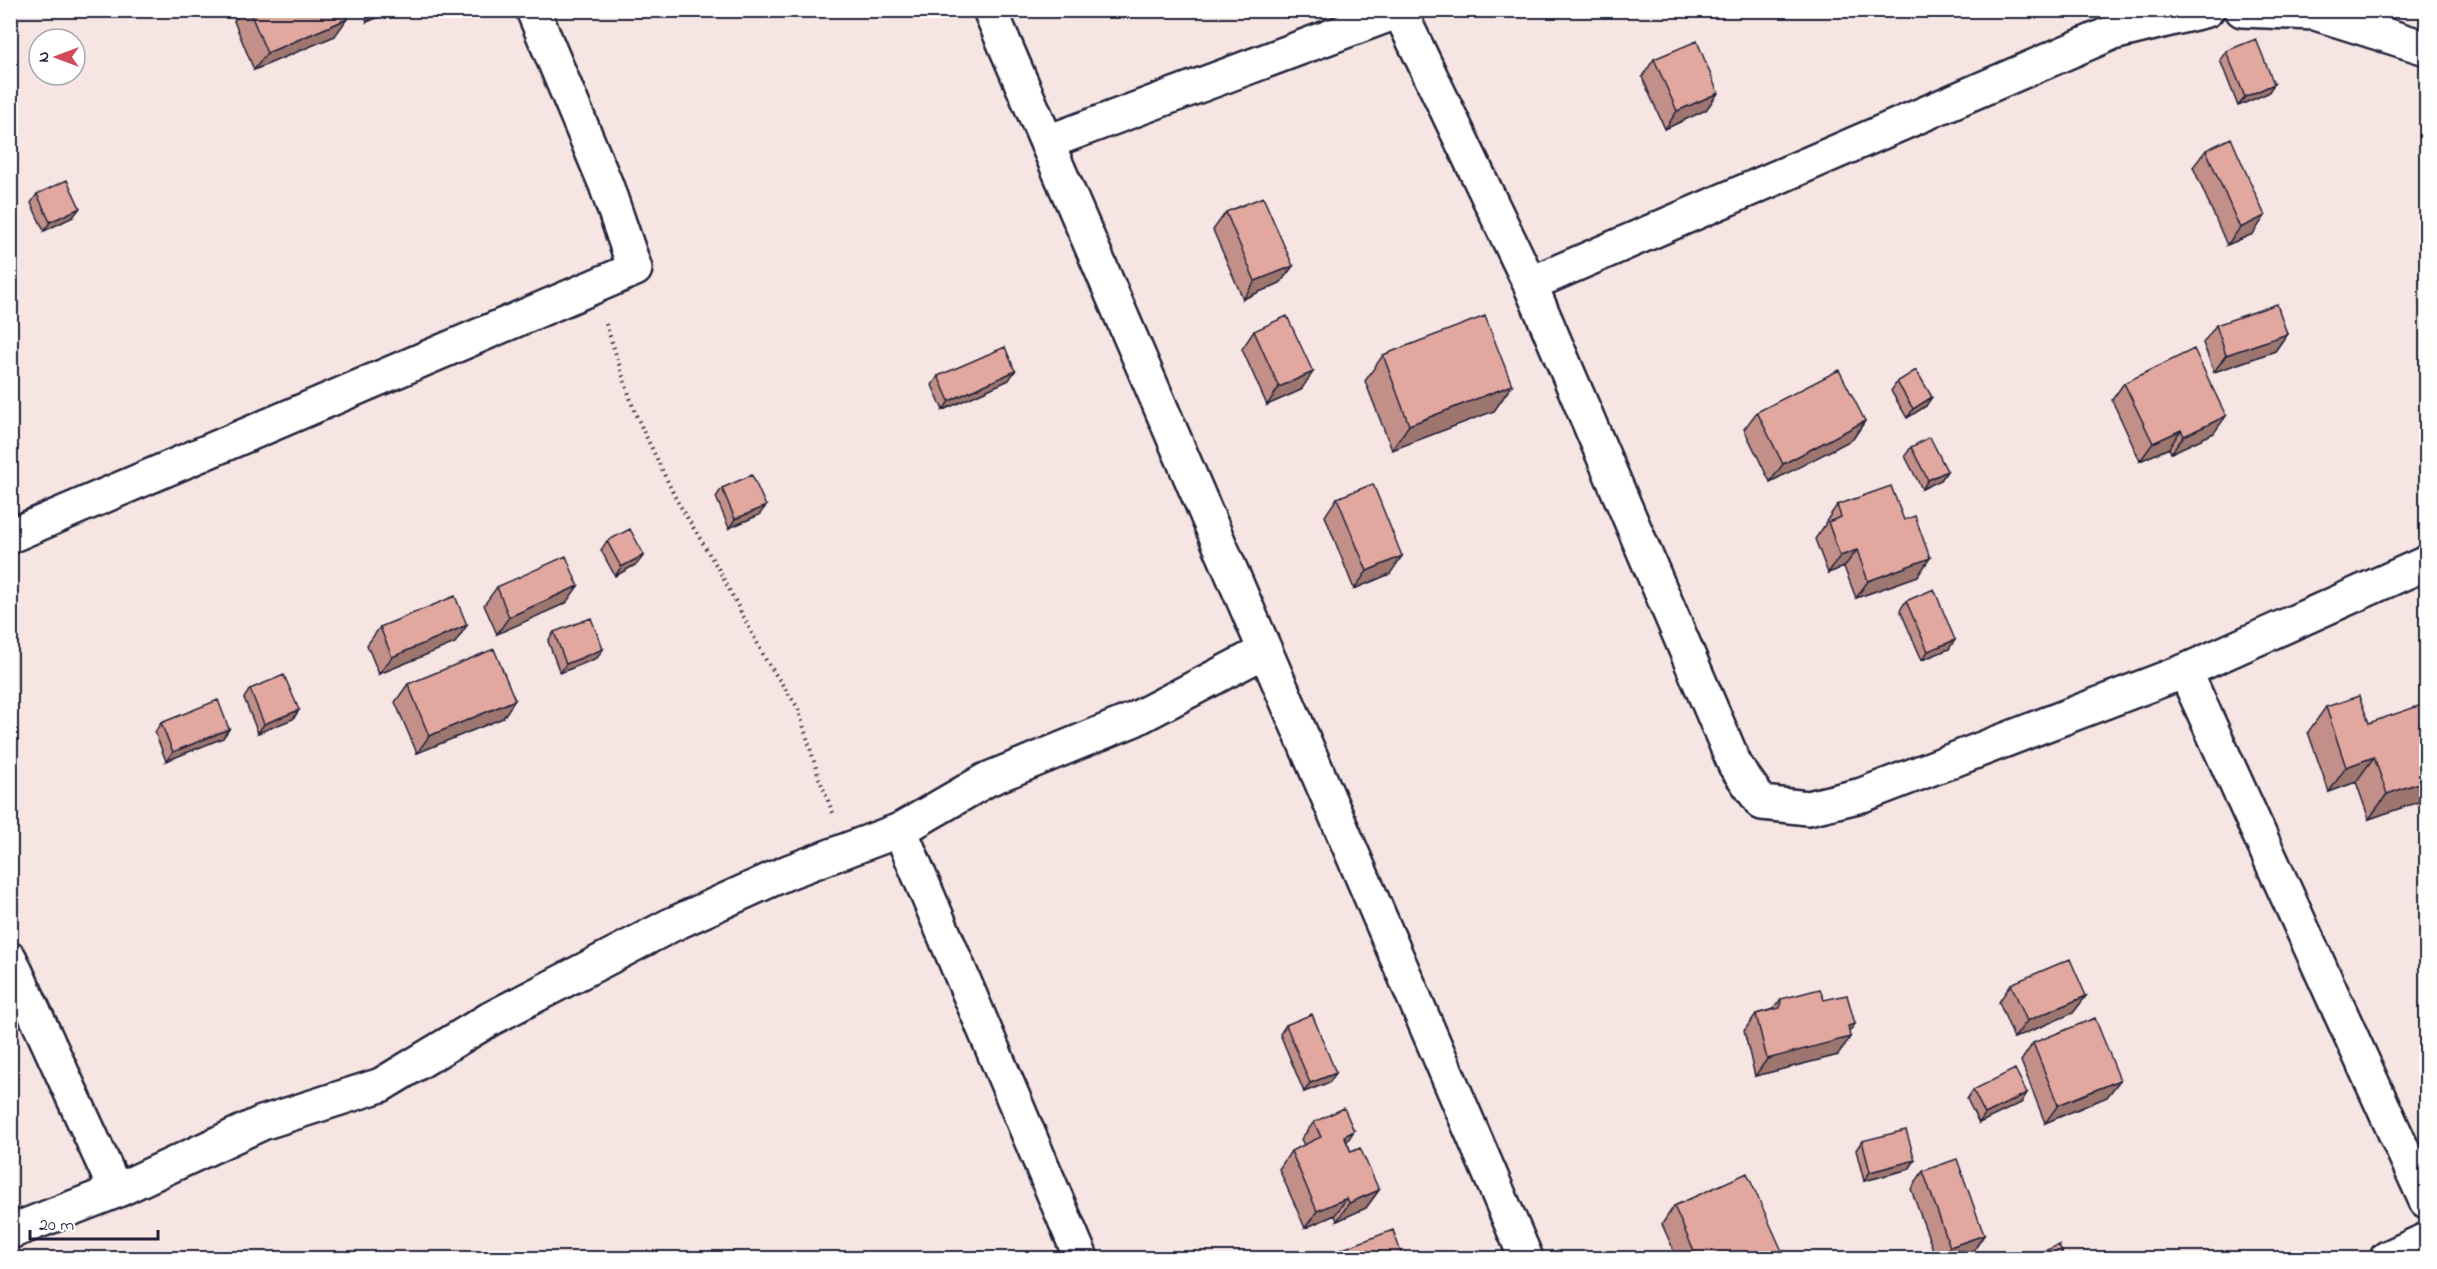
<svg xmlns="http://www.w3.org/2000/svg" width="2437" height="1269" viewBox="0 0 2437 1269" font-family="'Indie Flower',sans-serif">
<rect width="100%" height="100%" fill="#f6e5e2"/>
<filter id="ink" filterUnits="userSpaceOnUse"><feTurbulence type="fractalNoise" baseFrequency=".0167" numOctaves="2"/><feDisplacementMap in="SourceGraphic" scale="12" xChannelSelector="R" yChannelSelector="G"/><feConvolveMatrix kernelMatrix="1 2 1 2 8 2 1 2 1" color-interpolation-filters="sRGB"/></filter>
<g filter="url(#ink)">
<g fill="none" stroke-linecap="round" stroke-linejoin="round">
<defs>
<path id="minor" d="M990,10L1526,1258
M1399,10L1530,284L1735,765L1762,803L1808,808L1862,795L2185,671L2426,563
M2242,10L2315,13L2426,48
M1048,142L1399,11
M1530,284L2109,34L2207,10
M10,536L635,269L606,185L533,10
M2185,671L2426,1201
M900,830L1081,1258
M10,959L116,1191
M10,1232L116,1191L262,1123L381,1085L490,1019L671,925L788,872L900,830L986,780L1135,719L1265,651
M2387,1258L2426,1240"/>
</defs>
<!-- minor casing -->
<use href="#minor" stroke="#22223b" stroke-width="38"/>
<!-- path -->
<path stroke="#22223b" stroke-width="4" stroke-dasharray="1.5 4.5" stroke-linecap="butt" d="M606,324L635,413L676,499L719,570L766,660L798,708L819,778L833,813"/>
<!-- minor -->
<use href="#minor" stroke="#fff" stroke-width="33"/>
</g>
<!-- wall -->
<path fill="#c29089" stroke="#22223b" stroke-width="1.5" d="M241,10H344L335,36L254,70L234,21Z
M362,10H395L367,22Z
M2226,51L2274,84L2268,93L2238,106L2220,60Z
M1654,59L1718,93L1706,110L1665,129L1642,77Z
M2206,150L2253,234L2227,245L2193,167Z
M37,194L73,217L44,231L31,203Z
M1226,212L1293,266L1280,283L1243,299L1213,230Z
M2216,325L2287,334L2275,351L2214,372L2203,343Z
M1254,331L1301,390L1267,405L1242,349Z
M1383,355L1512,385L1494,411L1392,450L1365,381Z
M938,376L1009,380L943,410L932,385Z
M1897,382L1926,406L1907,418L1891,391Z
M2124,383L2214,433L2171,453L2169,448L2140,461L2112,400Z
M1757,412L1865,421L1853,439L1770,482L1744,429Z
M1911,447L1947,471L1941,480L1922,489L1905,456Z
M722,488L759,515L729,528L716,497Z
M1337,498L1390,574L1354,589L1325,516Z
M1837,505L1904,520L1918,576L1856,598L1844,567L1828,573L1815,539L1825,525V523Z
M607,541L637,564L615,576L601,550Z
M497,587L566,603L497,634L484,605Z
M1906,601L1949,649L1922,660L1900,610Z
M467,625L455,643L379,674L367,645L380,627Z
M554,632L603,649L597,658L560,673L548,641Z
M408,684L503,718L417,753L395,702Z
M250,689L299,710L293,719L258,733L244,698Z
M2326,707L2369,723L2427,799L2369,819L2356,782L2329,792L2308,732Z
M161,723L229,729L223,738L166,761L155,732Z
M2011,984L2086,996L2073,1013L2014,1038L1999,1002Z
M1781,999L1824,1000L1850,1037L1838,1055L1755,1076L1744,1031L1756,1014L1773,1009Z
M1286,1025L1330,1082L1304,1092L1280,1034Z
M2033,1043L2120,1080L2107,1097L2045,1123L2021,1061Z
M1973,1090L2021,1103L1979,1123L1967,1099Z
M1314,1122L1347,1142L1351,1152L1379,1190L1366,1208L1337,1221L1335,1215L1305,1228L1279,1169L1291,1151L1304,1145L1301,1139Z
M1862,1141L1915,1160L1909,1169L1864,1181L1856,1150Z
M1923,1171L1984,1235L1972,1253L1955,1258H1936L1911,1189Z
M1674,1206L1777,1258H1677L1662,1224Z
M1335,1252L1403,1258H1330Z"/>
<!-- shaded-wall -->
<path fill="#9e766f" stroke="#22223b" stroke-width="1.5" d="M376,10H395L367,22Z
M347,19L335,36L254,70L267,53Z
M2274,84L2268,93L2238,106L2245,97Z
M1718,93L1706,110L1665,129L1677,111Z
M80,208L73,217L44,231L50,222Z
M2265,216L2253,234L2227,245L2240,228Z
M1293,266L1280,283L1243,299L1255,281Z
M2287,334L2275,351L2214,372L2226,355Z
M1015,371L1009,380L943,410L949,401Z
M1313,372L1301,390L1267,405L1279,387Z
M1512,385L1494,411L1392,450L1409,425Z
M1932,397L1926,406L1907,418L1913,409Z
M2226,416L2214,433L2171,453L2184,436Z
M1865,421L1853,439L1770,482L1783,464Z
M2181,430L2169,448L2140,461L2153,443Z
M1947,471L1941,480L1922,489L1928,480Z
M766,506L759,515L729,528L735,519Z
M1857,550L1844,567L1828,573L1840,556Z
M644,555L637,564L615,576L621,567Z
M1402,556L1390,574L1354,589L1367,571Z
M1930,558L1918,576L1856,598L1868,581Z
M578,586L566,603L497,634L509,617Z
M467,625L455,643L379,674L392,657Z
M1955,640L1949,649L1922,660L1928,651Z
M603,649L597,658L560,673L566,664Z
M515,700L503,718L417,753L429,736Z
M299,710L293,719L258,733L264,724Z
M229,729L223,738L166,761L173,752Z
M2374,757L2356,782L2329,792L2346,767Z
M2427,780V799L2369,819L2387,794Z
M2086,996L2073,1013L2014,1038L2027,1021Z
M1855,1024L1844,1039L1850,1037L1838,1055L1755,1076L1767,1059L1848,1026Z
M1336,1073L1330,1082L1304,1092L1310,1083Z
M2120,1080L2107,1097L2045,1123L2058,1105Z
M2027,1093L2021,1103L1979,1123L1985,1114Z
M1354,1131L1342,1149L1344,1136Z
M1915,1160L1909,1169L1864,1181L1870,1172Z
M1379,1190L1366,1208L1337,1221L1349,1203Z
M1347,1198L1335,1215L1305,1228L1317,1211Z
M1984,1235L1972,1253L1955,1258H1942L1950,1247Z
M1782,1251L1777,1258H1766Z"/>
<!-- building -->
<path fill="#e2a89f" stroke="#22223b" stroke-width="1.5" d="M249,10H344L347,19L267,53Z
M2256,39L2274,84L2245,97L2226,51Z
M1697,41L1718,93L1677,111L1654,59Z
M2231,138L2265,216L2240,228L2206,150Z
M67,180L80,208L50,222L37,194Z
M1263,197L1293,266L1255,281L1226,212Z
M2277,304L2287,334L2226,355L2216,325Z
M1287,316L1313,372L1279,387L1254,331Z
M1485,316L1512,385L1409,425L1383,355Z
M1005,347L1015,371L949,401L938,376Z
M2194,349L2226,416L2184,436L2181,430L2153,443L2124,383Z
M1839,370L1865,421L1783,464L1757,412Z
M1916,370L1932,397L1913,409L1897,382Z
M1930,437L1947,471L1928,480L1911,447Z
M752,475L766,506L735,519L722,488Z
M1373,484L1402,556L1367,571L1337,498Z
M1891,486L1904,520L1915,516L1930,558L1868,581L1857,550L1840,556L1828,522L1841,517L1837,505Z
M630,529L644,555L621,567L607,541Z
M566,556L578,586L509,617L497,587Z
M1934,589L1955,640L1928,651L1906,601Z
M455,596L467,625L392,657L380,627Z
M591,618L603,649L566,664L554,632Z
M494,649L515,700L429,736L408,684Z
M284,675L299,710L264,724L250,689Z
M2359,696L2369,723L2427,703V780L2387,794L2374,757L2346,767L2326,707Z
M218,700L229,729L173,752L161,723Z
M2070,959L2086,996L2027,1021L2011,984Z
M1820,989L1824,1000L1847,995L1855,1024L1848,1026L1850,1037L1767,1059L1756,1014L1780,1008L1781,999Z
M1312,1014L1336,1073L1310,1083L1286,1025Z
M2095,1018L2120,1080L2058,1105L2033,1043Z
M2015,1069L2027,1093L1985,1114L1973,1090Z
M1344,1108L1354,1131L1344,1136L1351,1152L1360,1148L1379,1190L1349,1203L1347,1198L1317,1211L1291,1151L1321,1137L1314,1122Z
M1906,1130L1915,1160L1870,1172L1862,1141Z
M1957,1159L1984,1235L1950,1247L1923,1171Z
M1747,1173L1782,1251L1766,1258H1697L1674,1206Z
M1393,1230L1403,1258H1337L1335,1252Z
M2059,1245L2064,1258H2026Z"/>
</g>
<!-- margin -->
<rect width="2437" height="1269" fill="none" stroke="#fff" stroke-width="36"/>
<rect x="18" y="18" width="2401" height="1233" fill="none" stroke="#22223b" stroke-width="2" filter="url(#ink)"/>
<!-- north arrow -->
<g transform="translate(57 57) rotate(270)"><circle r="28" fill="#ffffff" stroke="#a7a7b1" stroke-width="1.5"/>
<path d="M0-4.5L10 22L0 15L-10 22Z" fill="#d1495b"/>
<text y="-9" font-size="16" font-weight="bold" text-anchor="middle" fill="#22223b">N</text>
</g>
<!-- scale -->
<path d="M30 1230v9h128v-9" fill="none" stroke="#22223b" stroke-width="3"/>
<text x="39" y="1230" font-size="18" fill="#22223b" stroke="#ffffff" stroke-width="4.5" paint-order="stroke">20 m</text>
</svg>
